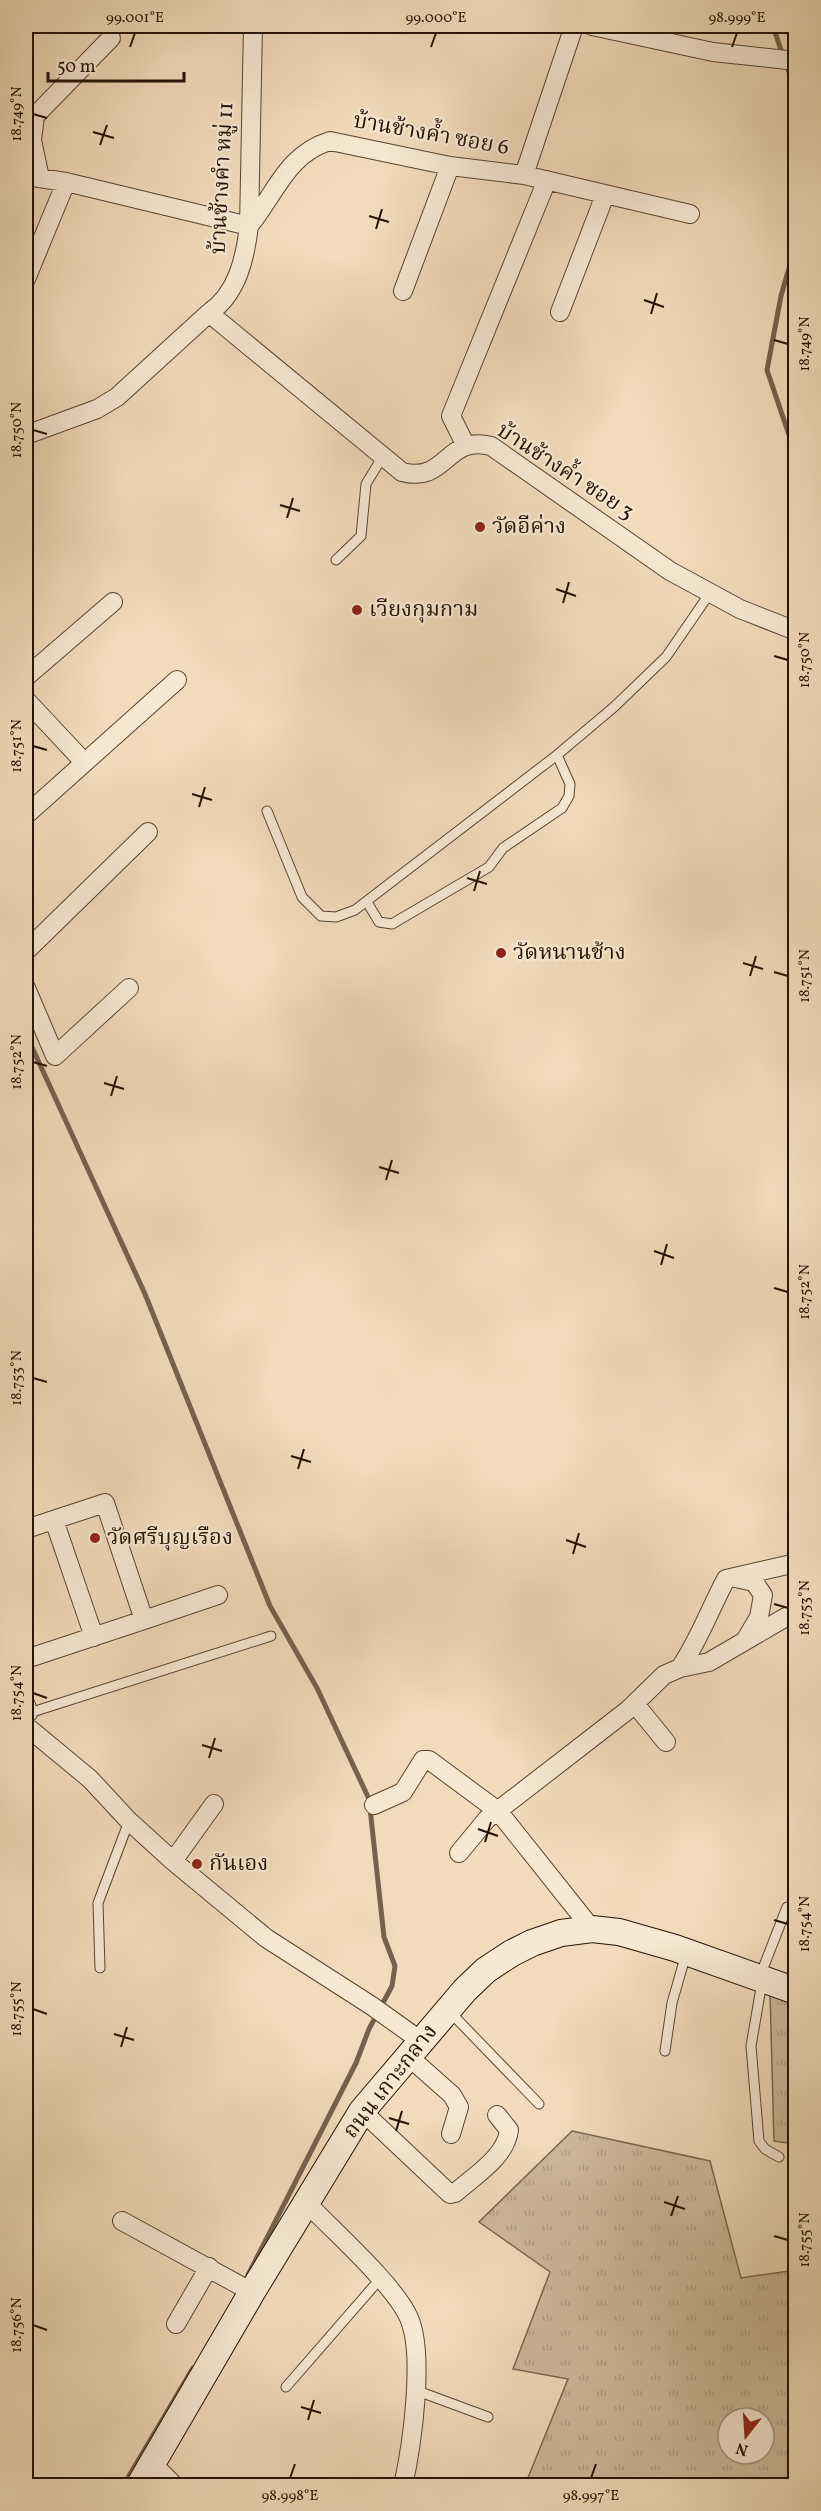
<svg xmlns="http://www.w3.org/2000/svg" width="821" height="2511" viewBox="0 0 821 2511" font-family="Vollkorn,'Noto Serif Thai',serif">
<defs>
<pattern id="grass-tufts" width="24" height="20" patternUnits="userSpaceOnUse" patternTransform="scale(1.5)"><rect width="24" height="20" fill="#ceb99b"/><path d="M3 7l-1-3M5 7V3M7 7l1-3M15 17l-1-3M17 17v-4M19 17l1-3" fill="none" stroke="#b19e84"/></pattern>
</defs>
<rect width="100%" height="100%" fill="#f1dbba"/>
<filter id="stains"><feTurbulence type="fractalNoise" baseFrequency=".00333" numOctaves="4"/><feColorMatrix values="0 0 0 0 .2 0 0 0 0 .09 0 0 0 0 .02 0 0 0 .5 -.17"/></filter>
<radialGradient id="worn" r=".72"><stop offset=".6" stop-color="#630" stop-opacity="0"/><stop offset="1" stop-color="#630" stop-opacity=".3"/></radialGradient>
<!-- grass -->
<path fill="url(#grass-tufts)" stroke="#796650" stroke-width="1.5" fill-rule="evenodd" d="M770,1993L795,2003V2144L774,2141Z
M572,2131L710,2161L741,2278L795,2270V2485H525L568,2379L513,2369L550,2272L479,2222ZM728,2418H764V2454H728Z"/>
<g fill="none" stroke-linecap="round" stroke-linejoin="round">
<!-- stream -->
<path stroke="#75624c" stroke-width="5" d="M773,26L783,56
M786,65L796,88
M789,435L767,370L781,296L796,244
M26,1034L145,1294L270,1606L317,1688L369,1799L384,1937L395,1966L392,1986L369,2029L356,2063L248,2275
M123,2486L193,2368"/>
<defs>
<path id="lane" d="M336,560L361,536L366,484L383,456
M267,811L302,897L321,916L336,917L355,910L557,755L614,707L666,657L710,593
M367,902L379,922L392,924L489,867L503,848L562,808L569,796L570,784L557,755
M26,1714L271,1636
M100,1968L98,1903L129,1821
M760,1976L787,1907
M762,1982L751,2046L759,2141L765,2149L779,2157
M450,2012L539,2104
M665,2051L672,2003L686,1954
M286,2387L380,2279
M415,2390L488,2417"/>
<path id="street" d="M592,26L713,52L796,61
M524,175L574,26
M26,176L66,182L249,226
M40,178L32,140L35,116L111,38
M249,226C276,193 287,154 330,141L450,166L524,175L690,214
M26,279L66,182
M403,291L450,166
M560,312L605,195
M209,313L402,472C447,484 446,434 491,446L670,571L740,609L796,631
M26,435L97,409L117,397L209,313C237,294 245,259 249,226L253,26
M465,444L451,416L547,180
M26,677L113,602
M26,700L84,762
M26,815L177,680
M26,951L148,832
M26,988L55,1056L129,988
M54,1520L94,1637
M26,1529L105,1503L144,1620L26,1659
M735,1578L754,1582L763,1595L759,1617L746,1639
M144,1620L218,1595
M680,1668C699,1640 710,1609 726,1579L796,1563
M635,1704L666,1742
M26,1705L28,1713
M26,1726L90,1779L129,1821L173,1861L266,1938L372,2006L421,2041
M374,1805L403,1792L423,1760H429L498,1811L592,1929
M459,1853L487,1819L628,1710L664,1675L680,1668L709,1662L786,1617
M173,1861L214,1804
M408,2056L452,2095L459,2107L451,2134
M362,2111L450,2194L455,2193C474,2176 506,2157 509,2130L497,2115
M306,2202C333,2231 394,2284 409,2318C425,2355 412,2445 403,2486
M122,2221L252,2292
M176,2324L209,2267
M153,2464L175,2486"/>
<path id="secondary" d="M139,2486L252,2292L362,2111L465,1990L486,1970L512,1953L532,1943L561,1933L592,1929L619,1932L675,1948L796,1991"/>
</defs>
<!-- lane casing -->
<use href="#lane" stroke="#574532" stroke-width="11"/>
<!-- street casing -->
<use href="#street" stroke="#574532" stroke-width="20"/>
<!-- secondary casing -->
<use href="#secondary" stroke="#241305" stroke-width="28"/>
<!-- lane -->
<use href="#lane" stroke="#f6e8d2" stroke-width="9"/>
<!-- street -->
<use href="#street" stroke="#f6e8d2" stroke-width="18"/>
<!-- secondary -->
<use href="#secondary" stroke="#f6e8d2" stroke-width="26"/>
</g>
<!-- ticks -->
<path fill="none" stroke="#241305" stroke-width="2" d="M130,47L135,33M431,47L436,33M732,47L737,33M33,114L47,118M93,132L114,138M100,145L107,125M369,216L389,222M376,229L382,209M644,300L664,307M651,314L657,293M774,340L788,344M33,430L47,434M280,505L300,511M287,518L293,498M556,589L576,596M563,603L569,582M774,656L788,660M33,746L47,750M192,794L212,800M199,807L205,787M467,878L487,884M474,891L480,871M743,963L763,969M774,972L788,976M750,976L756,956M33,1062L47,1066M104,1083L124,1089M111,1096L117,1076M379,1167L399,1173M386,1180L392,1160M654,1251L674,1258M661,1265L667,1244M774,1288L788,1292M33,1378L47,1382M291,1456L311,1462M298,1469L304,1449M566,1540L586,1547M573,1554L579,1533M774,1604L788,1608M33,1693L47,1698M202,1745L222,1751M209,1758L215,1738M478,1829L498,1836M485,1842L491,1822M774,1920L788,1924M33,2009L47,2014M114,2034L134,2040M121,2047L127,2027M389,2118L409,2124M396,2131L402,2111M664,2202L685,2209M671,2216L678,2196M774,2236L788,2240M33,2325L47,2330M301,2407L321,2413M308,2420L314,2400M290,2478L295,2464M591,2478L596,2464"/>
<!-- markers -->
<g fill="#8f2418" stroke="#f6e8d2" stroke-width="2">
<circle cx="480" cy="527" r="6"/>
<circle cx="357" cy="610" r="6"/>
<circle cx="501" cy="953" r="6"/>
<circle cx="95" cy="1538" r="6"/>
<circle cx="197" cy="1864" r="6"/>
</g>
<g text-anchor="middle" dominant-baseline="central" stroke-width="4.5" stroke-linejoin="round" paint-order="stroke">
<!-- street labels -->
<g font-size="22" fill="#241305" stroke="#f6e8d2">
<text transform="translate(431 135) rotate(10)">บ้านช้างค้ำ ซอย 6</text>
<text transform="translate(223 178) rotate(-87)">บ้านช้างคำ หมู่ 11</text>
<text transform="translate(565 472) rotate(33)">บ้านช้างค้ำ ซอย 3</text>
<text transform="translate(391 2082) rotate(-52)">ถนน เกาะกลาง</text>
</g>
<!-- poi labels -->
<g font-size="22" fill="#241305" stroke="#f6e8d2" text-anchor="start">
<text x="492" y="527">วัดอีค่าง</text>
<text x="369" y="610">เวียงกุมกาม</text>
<text x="513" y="953">วัดหนานช้าง</text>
<text x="107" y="1538">วัดศรีบุญเรือง</text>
<text x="209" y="1864">กันเอง</text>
</g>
</g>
<!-- margin -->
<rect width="821" height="2511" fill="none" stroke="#f1dbba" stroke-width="66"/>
<!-- north arrow -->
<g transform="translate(746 2436) rotate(197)"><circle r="28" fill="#f6e8d2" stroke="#a29380" stroke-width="1.5"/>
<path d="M0-4.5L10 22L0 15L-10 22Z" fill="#8f2418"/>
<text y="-9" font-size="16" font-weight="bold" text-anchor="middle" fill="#241305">N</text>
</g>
<!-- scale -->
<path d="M48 72v9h136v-9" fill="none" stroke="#241305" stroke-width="3"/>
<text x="57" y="72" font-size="18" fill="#241305" stroke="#f6e8d2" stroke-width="4.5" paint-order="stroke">50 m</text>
<rect x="33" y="33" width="755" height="2445" fill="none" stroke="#241305" stroke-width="2"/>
<g font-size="15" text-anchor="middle" fill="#241305">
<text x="135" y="22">99.001°E</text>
<text x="436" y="22">99.000°E</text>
<text x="737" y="22">98.999°E</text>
<text transform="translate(16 114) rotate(-90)" y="5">18.749°N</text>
<text transform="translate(804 344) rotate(-90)" y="5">18.749°N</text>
<text transform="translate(16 430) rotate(-90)" y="5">18.750°N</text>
<text transform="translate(804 660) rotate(-90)" y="5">18.750°N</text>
<text transform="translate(16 746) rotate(-90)" y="5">18.751°N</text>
<text transform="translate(804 976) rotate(-90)" y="5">18.751°N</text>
<text transform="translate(16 1062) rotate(-90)" y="5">18.752°N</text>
<text transform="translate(804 1292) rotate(-90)" y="5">18.752°N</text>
<text transform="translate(16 1378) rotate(-90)" y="5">18.753°N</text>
<text transform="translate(804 1608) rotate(-90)" y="5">18.753°N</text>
<text transform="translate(16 1693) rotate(-90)" y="5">18.754°N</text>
<text transform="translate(804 1924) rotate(-90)" y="5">18.754°N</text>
<text transform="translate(16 2009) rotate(-90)" y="5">18.755°N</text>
<text transform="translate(804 2240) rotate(-90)" y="5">18.755°N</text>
<text transform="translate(16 2325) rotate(-90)" y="5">18.756°N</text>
<text x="290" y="2500">98.998°E</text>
<text x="591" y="2500">98.997°E</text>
</g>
<rect width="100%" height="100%" filter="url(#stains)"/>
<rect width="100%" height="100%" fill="url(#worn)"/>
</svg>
